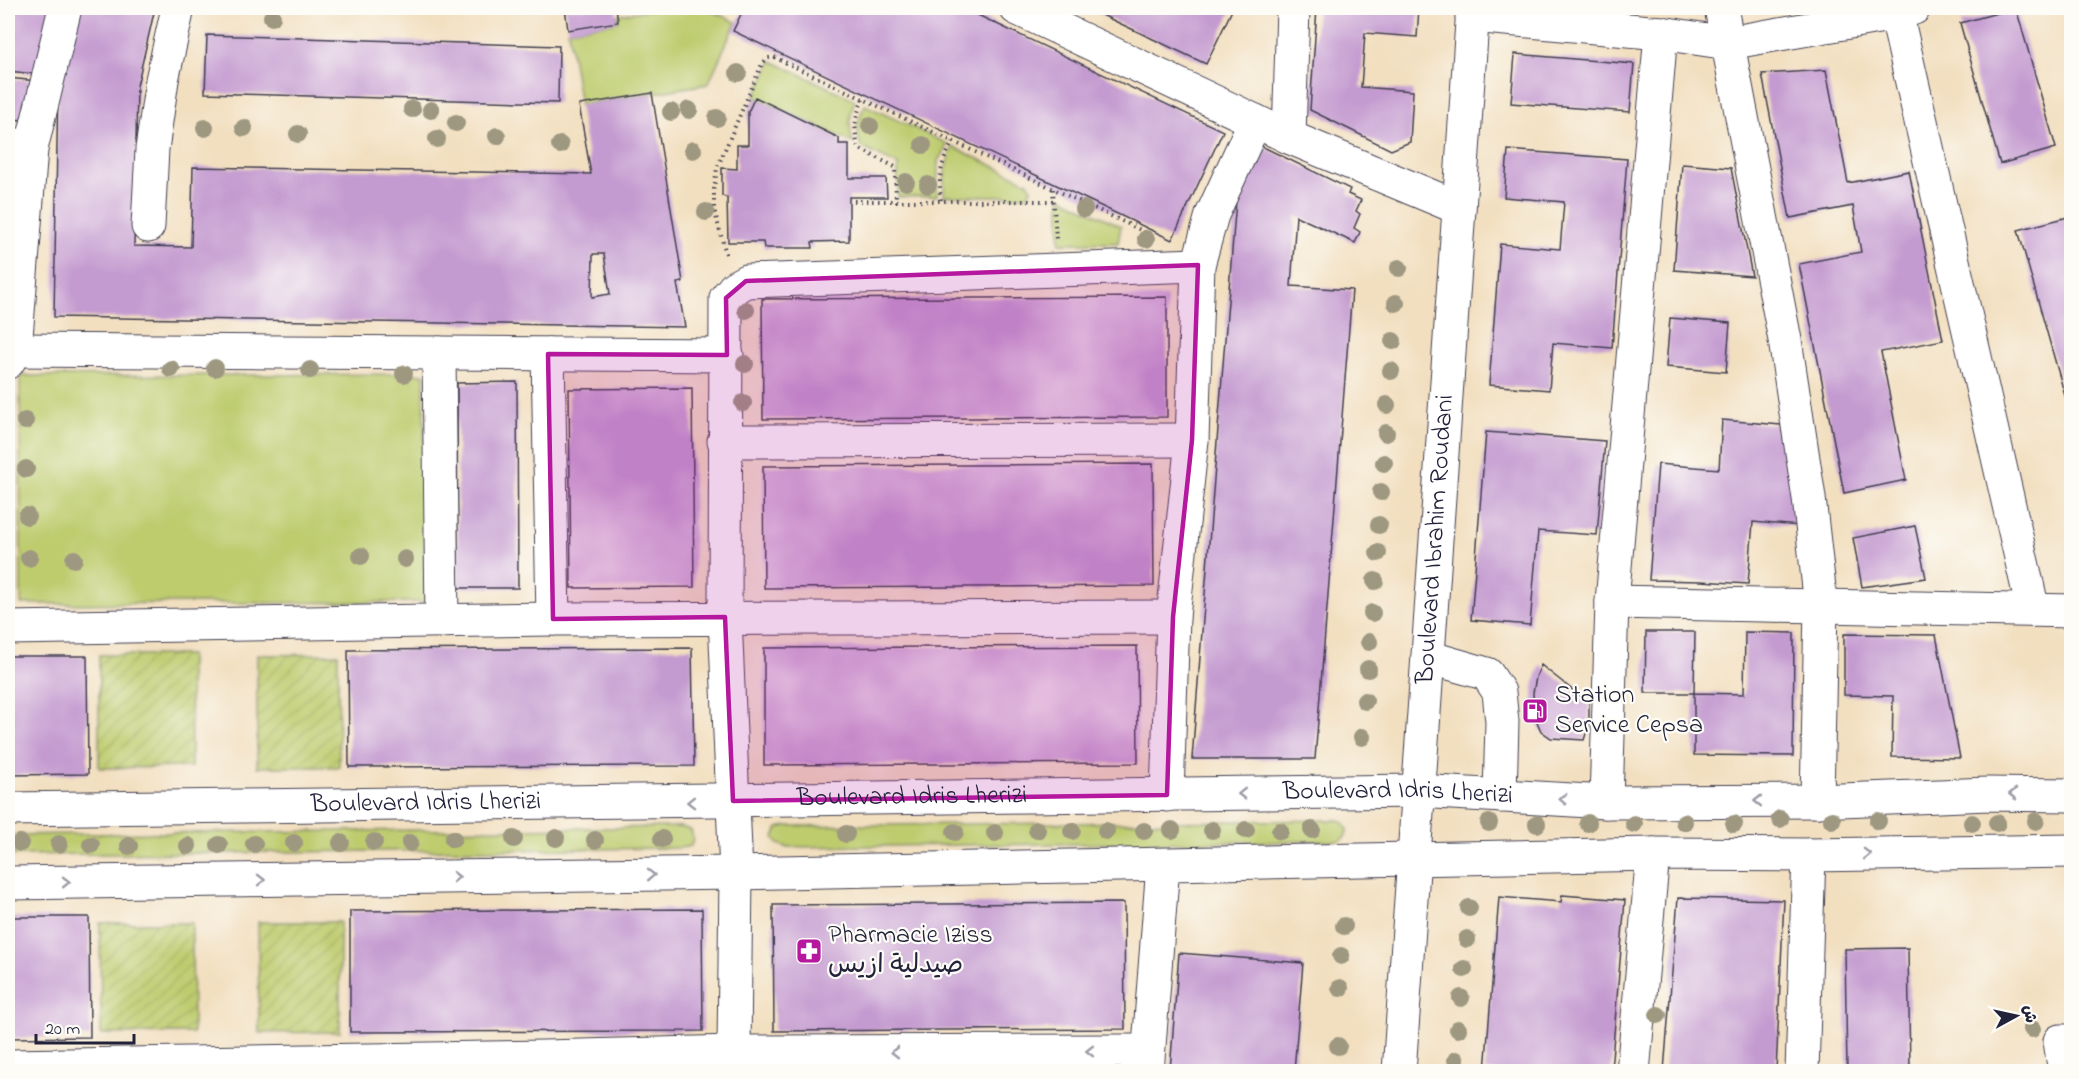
<svg xmlns="http://www.w3.org/2000/svg" width="2079" height="1079" viewBox="0 0 2079 1079" font-family="'Indie Flower','Playpen Sans Arabic',sans-serif">
<defs>
<pattern id="garden-furrows" width="10" height="10" patternUnits="userSpaceOnUse" patternTransform="scale(1.5)"><rect width="10" height="10" fill="#becc6e"/><path d="M-1 1l2-2M0 10L10 0M9 11l2-2" fill="none" stroke="#a3af60"/></pattern>
</defs>
<rect width="100%" height="100%" fill="#fdfcf7"/>
<filter id="ink" filterUnits="userSpaceOnUse"><feTurbulence type="fractalNoise" baseFrequency=".0167" numOctaves="2"/><feDisplacementMap in="SourceGraphic" scale="12" xChannelSelector="R" yChannelSelector="G"/><feConvolveMatrix kernelMatrix="1 2 1 2 8 2 1 2 1" color-interpolation-filters="sRGB"/></filter>
<filter id="wash" filterUnits="userSpaceOnUse"><feTurbulence type="fractalNoise" baseFrequency=".008" numOctaves="4" result="noise"/><feDisplacementMap in="SourceGraphic" scale="24" xChannelSelector="R" yChannelSelector="G"/><feGaussianBlur stdDeviation="1.35" result="paint"/><feColorMatrix in="noise" values="0 0 0 0 0 0 0 0 0 0 0 0 0 0 0 0 0 1.4 0 .05"/><feComposite in="paint" operator="in"/></filter>
<g filter="url(#wash)">
<rect width="100%" height="100%" fill="#f2dfc0"/>
<!-- green -->
<path fill="#becc6e" stroke="#707754" stroke-width="1.5" d="M660,8H706L736,22L708,84L580,105L568,30L618,22L617,15Z
M772,61L855,100C849,115 849,127 853,143L755,97Z
M865,105L948,144L938,161L937,196L898,197V165L861,147C856,132 857,119 865,105Z
M953,147L1028,182L1031,189L1028,196H944C944,178 945,163 953,147Z
M1060,197L1121,226L1118,243H1060Z
M424,374L425,602L21,604L20,376Z
M1340,820L1345,824L1348,830L1345,837L1340,841L786,847L778,844L774,837L778,828L787,826Z
M681,827L691,830L693,838L691,846L680,848L8,855V835Z"/>
<!-- garden -->
<path fill="url(#garden-furrows)" stroke="#707754" stroke-width="1.5" d="M338,654L339,767H257V655Z
M99,655H190L191,767L99,768Z
M258,922H340V1032L259,1033Z
M100,923H192L193,1033L101,1034Z"/>
<g id="blocks">
<!-- building -->
<path fill="#c49bd0" fill-rule="evenodd" d="M8,8H57L44,75L8,71Z
M76,8H155L137,86L134,246L191,247L193,167L591,174L579,105L652,93L683,282L677,283L685,327L54,317L58,85ZM593,254H604L610,294L592,297Z
M565,8H616L618,22L568,30Z
M744,8H963L1223,131L1172,240L733,31Z
M1087,8H1233L1206,64Z
M1317,8H1419L1417,37L1365,33L1361,87L1413,91L1410,142L1391,150L1310,110Z
M2016,8L2056,148L2000,164L1960,23Z
M207,35L559,46L558,103L205,93Z
M1515,54L1634,64L1630,112L1511,103Z
M1826,70L1848,183L1909,171L1943,340L1881,352L1906,480L1844,493L1799,264L1861,252L1853,206L1790,218L1762,74Z
M8,78L37,81L33,122L8,118Z
M755,97L839,138V144H849V178H886L887,197H849V241L812,242L813,248H764L763,242H728L727,197L722,196V168L737,169V145H748V112Z
M1257,144L1350,189L1348,194L1361,200L1356,211L1360,214L1354,228L1360,232L1355,243L1296,216L1291,286L1352,290L1315,759H1192L1237,187Z
M1508,150L1627,159L1612,348L1553,343L1549,390L1489,385L1500,244L1560,249L1564,202L1504,197Z
M1682,164L1731,168L1752,276L1674,270Z
M2072,216V417H2071L2018,230Z
M1167,297V417L763,419L762,299Z
M1670,318L1730,323L1726,372L1666,367Z
M517,382L518,588H458L457,383Z
M692,388L694,587L571,588L569,389Z
M1722,420L1781,425L1800,526L1753,522L1748,584L1701,581L1649,580L1658,464L1719,469Z
M1486,432L1605,441L1597,535L1538,531L1530,625L1471,620Z
M1153,464L1154,586L764,588L763,466Z
M1915,526L1926,578L1862,587L1853,538Z
M1646,632H1695L1694,693H1645Z
M1745,632L1794,633L1793,756L1694,755V693L1744,694Z
M1844,634L1936,635L1960,758L1892,757L1893,696L1844,695Z
M1137,646L1138,763L764,765V648Z
M692,648L694,766L349,767L348,650Z
M8,656H87L88,774L8,775Z
M1541,665L1589,703V724L1584,740L1551,738L1541,731L1534,715L1533,693L1536,677Z
M1562,895L1625,900L1611,1071H1485L1499,897L1561,902Z
M1678,898L1784,900L1776,1071H1664Z
M1124,903L1125,1029L774,1031L773,905Z
M702,909L703,1031L350,1032V911Z
M8,917H89L90,1037L8,1038Z
M1908,948L1910,1071H1847L1845,949Z
M1179,953L1303,963L1294,1071H1170Z
M1032,1064L1070,1066V1071H1031Z"/>
</g>
</g>
<g filter="url(#ink)">
<use href="#blocks" fill-opacity="0" stroke="#413e4f" stroke-width="1.5"/>
<g fill="none" stroke-linecap="round" stroke-linejoin="round">
<defs>
<g id="minor">
<path d="M1016,8L1289,137L1459,208"/>
<path d="M1721,8L1785,340L1809,498L1821,606L1817,801"/>
<path d="M1895,8L2033,610"/>
<path d="M1472,16L1661,33L1728,43L1896,14L1914,8"/>
<path d="M1289,137L1293,8"/>
<path d="M8,143L31,149L15,350L8,362"/>
<path d="M31,149L65,8"/>
<path d="M148,226L152,149L162,80L178,8"/>
<path d="M15,350L727,355"/>
<path d="M439,353L442,621"/>
<path d="M548,354L553,619"/>
<path d="M724,441L1192,440"/>
<path d="M1612,602L2072,611"/>
<path d="M8,628L553,619L1173,617"/>
<path d="M1428,657L1487,674L1499,692L1502,722L1500,796"/>
<path d="M1167,795L1173,617L1192,440L1198,265L1212,215L1255,121"/>
<path d="M1606,802L1612,602L1661,33"/>
<path d="M8,1066L544,1057L734,1052L1148,1051"/>
<path d="M729,1072L734,1052L736,873L725,617L726,298L735,287L746,281L1198,265"/>
<path d="M1147,1072L1163,865"/>
<path id="s1" d="M1399,1072L1473,8"/>
<path d="M1633,1072L1653,854"/>
<path d="M1802,1072L1809,855"/>
<path d="M2065,1072L2060,1041H2072"/>
</g>
<g id="major">
<path id="s2" d="M8,809L1418,791L1606,802L1817,801L1988,794L2072,795"/>
<path d="M8,883L736,873L1653,854L1809,855L2072,851"/>
</g>
</defs>
<!-- minor casing -->
<use href="#minor" stroke="#413e4f" stroke-width="35"/>
<!-- major casing -->
<use href="#major" stroke="#413e4f" stroke-width="35"/>
<!-- path -->
<path stroke="#413e4f" stroke-width="4" stroke-dasharray="1.5 4.5" stroke-linecap="butt" d="M863,99C854,120 854,126 858,148L895,167L896,202
M1053,189L1056,239
M941,200C938,177 941,162 953,142
M854,201H1053
M726,254L714,209V189L717,168L762,64L768,58L774,57L1147,233"/>
<!-- minor -->
<use href="#minor" stroke="#fff" stroke-width="33"/>
<!-- major -->
<use href="#major" stroke="#fff" stroke-width="33"/>
</g>
<!-- trees -->
<g fill="#9e9881">
<circle cx="272" cy="17" r="9"/>
<circle cx="738" cy="73" r="9"/>
<circle cx="412" cy="109" r="9"/>
<circle cx="431" cy="110" r="9"/>
<circle cx="689" cy="110" r="9"/>
<circle cx="671" cy="112" r="9"/>
<circle cx="717" cy="118" r="9"/>
<circle cx="456" cy="123" r="9"/>
<circle cx="870" cy="126" r="9"/>
<circle cx="205" cy="128" r="9"/>
<circle cx="244" cy="128" r="9"/>
<circle cx="298" cy="134" r="9"/>
<circle cx="497" cy="136" r="9"/>
<circle cx="437" cy="139" r="9"/>
<circle cx="560" cy="145" r="9"/>
<circle cx="923" cy="145" r="9"/>
<circle cx="693" cy="150" r="9"/>
<circle cx="906" cy="182" r="9"/>
<circle cx="928" cy="185" r="9"/>
<circle cx="1084" cy="209" r="9"/>
<circle cx="706" cy="212" r="9"/>
<circle cx="1146" cy="239" r="9"/>
<circle cx="1399" cy="268" r="9"/>
<circle cx="1396" cy="303" r="9"/>
<circle cx="746" cy="310" r="9"/>
<circle cx="1393" cy="341" r="9"/>
<circle cx="745" cy="364" r="9"/>
<circle cx="215" cy="368" r="9"/>
<circle cx="171" cy="369" r="9"/>
<circle cx="310" cy="370" r="9"/>
<circle cx="1391" cy="371" r="9"/>
<circle cx="404" cy="374" r="9"/>
<circle cx="743" cy="403" r="9"/>
<circle cx="1387" cy="405" r="9"/>
<circle cx="25" cy="421" r="9"/>
<circle cx="1386" cy="433" r="9"/>
<circle cx="1384" cy="463" r="9"/>
<circle cx="26" cy="469" r="9"/>
<circle cx="1381" cy="492" r="9"/>
<circle cx="27" cy="516" r="9"/>
<circle cx="1379" cy="525" r="9"/>
<circle cx="1378" cy="553" r="9"/>
<circle cx="361" cy="556" r="9"/>
<circle cx="29" cy="558" r="9"/>
<circle cx="74" cy="559" r="9"/>
<circle cx="405" cy="559" r="9"/>
<circle cx="1375" cy="581" r="9"/>
<circle cx="1372" cy="613" r="9"/>
<circle cx="1369" cy="642" r="9"/>
<circle cx="1368" cy="669" r="9"/>
<circle cx="1365" cy="701" r="9"/>
<circle cx="1362" cy="737" r="9"/>
<circle cx="1780" cy="819" r="9"/>
<circle cx="1832" cy="820" r="9"/>
<circle cx="1878" cy="821" r="9"/>
<circle cx="2036" cy="821" r="9"/>
<circle cx="1684" cy="822" r="9"/>
<circle cx="1489" cy="823" r="9"/>
<circle cx="1588" cy="823" r="9"/>
<circle cx="1972" cy="823" r="9"/>
<circle cx="1997" cy="823" r="9"/>
<circle cx="1537" cy="824" r="9"/>
<circle cx="1634" cy="824" r="9"/>
<circle cx="1734" cy="824" r="9"/>
<circle cx="1037" cy="830" r="9"/>
<circle cx="1172" cy="830" r="9"/>
<circle cx="1212" cy="830" r="9"/>
<circle cx="1246" cy="830" r="9"/>
<circle cx="1312" cy="830" r="9"/>
<circle cx="1072" cy="831" r="9"/>
<circle cx="1106" cy="831" r="9"/>
<circle cx="1144" cy="831" r="9"/>
<circle cx="1280" cy="831" r="9"/>
<circle cx="955" cy="832" r="9"/>
<circle cx="995" cy="833" r="9"/>
<circle cx="846" cy="834" r="9"/>
<circle cx="556" cy="838" r="9"/>
<circle cx="453" cy="839" r="9"/>
<circle cx="514" cy="839" r="9"/>
<circle cx="662" cy="839" r="9"/>
<circle cx="595" cy="840" r="9"/>
<circle cx="374" cy="842" r="9"/>
<circle cx="20" cy="843" r="9"/>
<circle cx="294" cy="843" r="9"/>
<circle cx="341" cy="843" r="9"/>
<circle cx="410" cy="843" r="9"/>
<circle cx="59" cy="844" r="9"/>
<circle cx="254" cy="844" r="9"/>
<circle cx="91" cy="845" r="9"/>
<circle cx="219" cy="845" r="9"/>
<circle cx="129" cy="846" r="9"/>
<circle cx="188" cy="846" r="9"/>
<circle cx="1469" cy="908" r="9"/>
<circle cx="1344" cy="926" r="9"/>
<circle cx="1467" cy="939" r="9"/>
<circle cx="1341" cy="956" r="9"/>
<circle cx="1464" cy="969" r="9"/>
<circle cx="1340" cy="988" r="9"/>
<circle cx="1461" cy="998" r="9"/>
<circle cx="1658" cy="1015" r="9"/>
<circle cx="1458" cy="1029" r="9"/>
<circle cx="2032" cy="1029" r="9"/>
<circle cx="1338" cy="1046" r="9"/>
<circle cx="1456" cy="1060" r="9"/>
</g>
<!-- one-way arrows -->
<defs><path id="oneway-chevron" d="M-2-3.5L2.5 0L-2 3.5" fill="none" stroke-width="1.6" stroke-linecap="round" stroke-linejoin="round" transform="scale(1.5)"/></defs>
<g stroke="#9c9ca7">
<use href="#oneway-chevron" transform="translate(1242 794) rotate(179)"/>
<use href="#oneway-chevron" transform="translate(2013 794) rotate(-180)"/>
<use href="#oneway-chevron" transform="translate(1563 799) rotate(-177)"/>
<use href="#oneway-chevron" transform="translate(1758 801) rotate(180)"/>
<use href="#oneway-chevron" transform="translate(691 802) rotate(179)"/>
<use href="#oneway-chevron" transform="translate(1867 854) rotate(-1)"/>
<use href="#oneway-chevron" transform="translate(651 875) rotate(-1)"/>
<use href="#oneway-chevron" transform="translate(456 877) rotate(-1)"/>
<use href="#oneway-chevron" transform="translate(261 880) rotate(-1)"/>
<use href="#oneway-chevron" transform="translate(66 882) rotate(-1)"/>
<use href="#oneway-chevron" transform="translate(1090 1051) rotate(180)"/>
<use href="#oneway-chevron" transform="translate(895 1052) rotate(180)"/>
</g>
</g>
<!-- marked area -->
<path fill="#b5179e" fill-opacity="0.2" stroke="#b5179e" stroke-width="4.5" stroke-linejoin="round" d="M1198,265L1192,440L1173,617L1167,795L733,801L725,617L553,619L548,354L727,355L726,298L746,281Z"/>
<!-- icons -->
<defs>
<symbol id="fuel-square" viewBox="-11 -11 22 22"><rect x="-9" y="-9" width="18" height="18" rx="4" fill="#b5179e" stroke="#fdfcf7"/><path d="M-5.5-6h7V0h2V4h1.3V-2.5L3-4.5l.8-.8L6-3V5H2.5V1h-1V6h-7ZM-4.2-4.7v3.2H.2V-4.7Z" fill="#fff"/></symbol>
<symbol id="pharmacy-square" viewBox="-11 -11 22 22"><rect x="-9" y="-9" width="18" height="18" rx="4" fill="#b5179e" stroke="#fdfcf7"/><path d="M-2-6h4v4h4v4h-4v4h-4v-4h-4v-4h4Z" fill="#fff"/></symbol>
</defs>
<g fill-rule="evenodd">
<use href="#fuel-square" x="1520" y="696" width="30" height="30"/>
<use href="#pharmacy-square" x="794" y="936" width="30" height="30"/>
</g>
<g text-anchor="middle" dominant-baseline="central" stroke-width="4.5" stroke-linejoin="round" paint-order="stroke">
<!-- street labels -->
<g font-size="26" fill="#22223b" stroke="#fdfcf7">
<text stroke="none"><textPath href="#s1" startOffset="534">Boulevard Ibrahim Roudani</textPath></text>
<text stroke="none"><textPath href="#s2" startOffset="1390">Boulevard Idris Lherizi</textPath></text>
<text stroke="none"><textPath href="#s2" startOffset="904">Boulevard Idris Lherizi</textPath></text>
<text stroke="none"><textPath href="#s2" startOffset="418">Boulevard Idris Lherizi</textPath></text>
</g>
<!-- poi labels -->
<g font-size="26" fill="#22223b" stroke="#fdfcf7" text-anchor="start">
<text x="1555" y="696">Station<tspan x="1555" dy="30">Service Cepsa</tspan></text>
<text x="828" y="936">Pharmacie Iziss<tspan x="828" dy="30">صيدلية ازيس</tspan></text>
</g>
</g>
<!-- margin -->
<rect width="2079" height="1079" fill="none" stroke="#fdfcf7" stroke-width="30"/>
<!-- north arrow -->
<g transform="translate(2016 1016) rotate(82)" stroke="#fdfcf7" stroke-width="4.5" paint-order="stroke">
<path d="M0-4.5L10 22L0 15L-10 22Z" fill="#22223b"/>
<text y="-9" font-size="16" font-weight="bold" text-anchor="middle" fill="#22223b">ش</text>
</g>
<!-- scale -->
<path d="M36 1034v9h98v-9" fill="none" stroke="#22223b" stroke-width="3"/>
<text x="45" y="1034" font-size="18" fill="#22223b" stroke="#fdfcf7" stroke-width="4.5" paint-order="stroke">20 m</text>
</svg>
